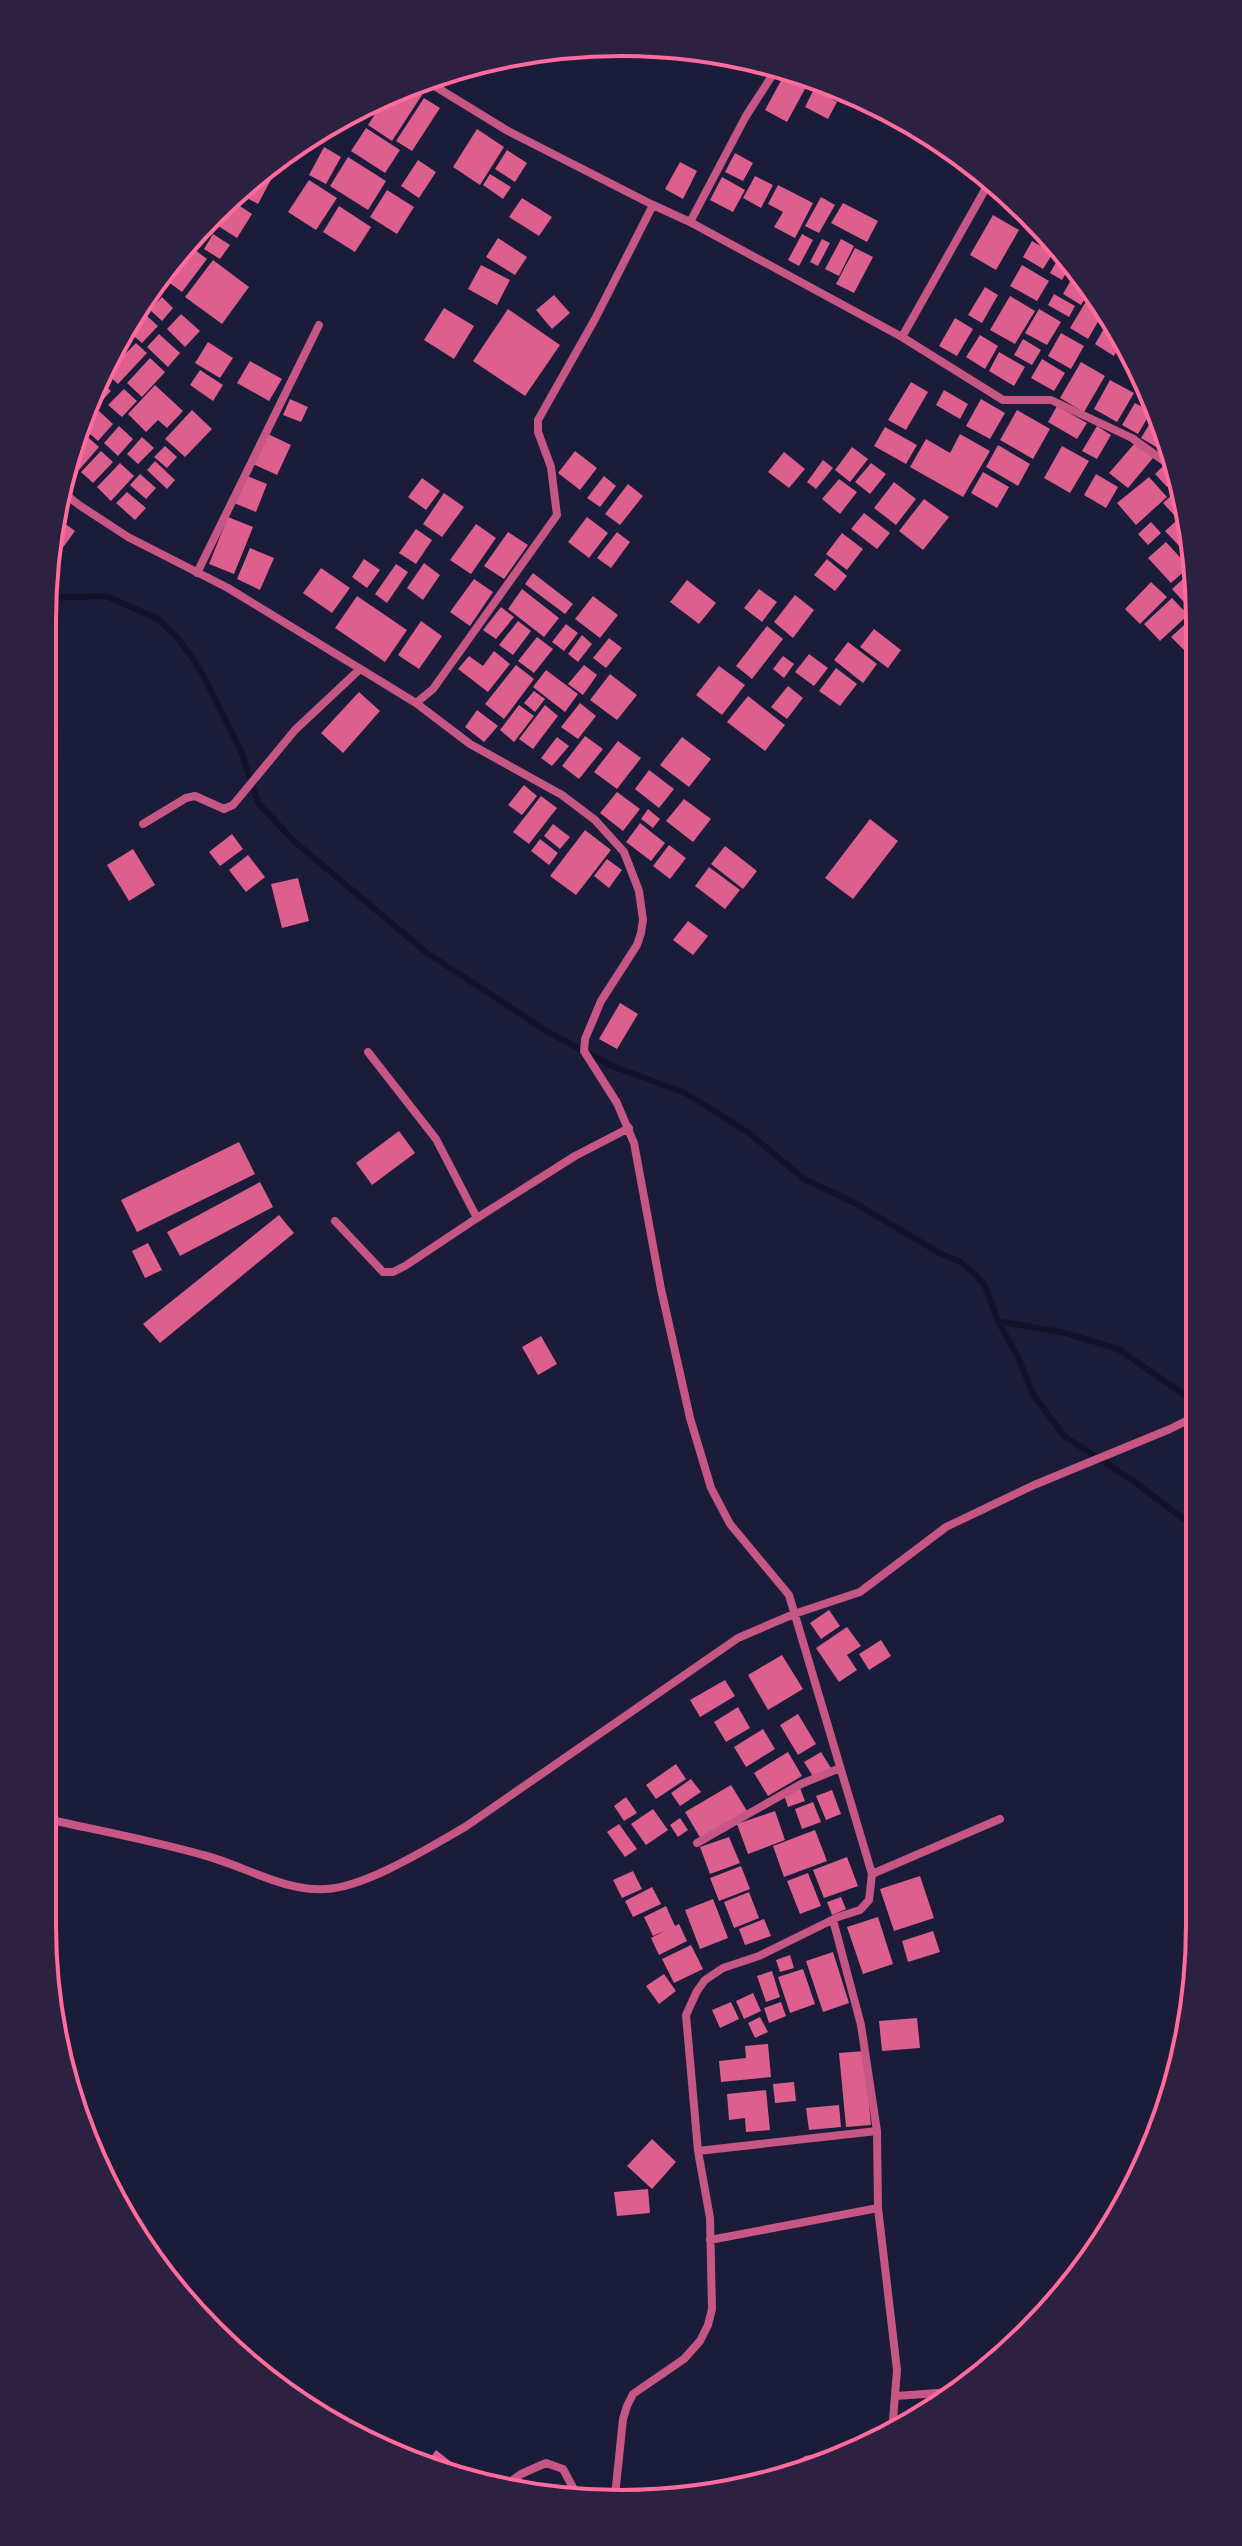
<svg xmlns="http://www.w3.org/2000/svg" width="1242" height="2546" viewBox="0 0 1242 2546" font-family="Overpass,sans-serif">
<rect width="100%" height="100%" fill="#1b1b3a"/>
<g fill="none" stroke-linecap="round" stroke-linejoin="round">
<!-- stream -->
<path stroke="#12122b" stroke-width="6" d="M44,598L106,596L158,619L178,638L201,671L241,751L258,803L295,842L427,953L548,1032L612,1066L685,1093L749,1133L804,1179L855,1203L941,1254L959,1261L974,1273L985,1286L998,1321L1018,1357L1033,1394L1064,1436L1132,1480L1186,1521L1199,1534
M998,1321L1065,1333L1118,1349L1198,1404"/>
</g>
<!-- building -->
<path fill="#dd5f8e" d="M784,75L806,87L787,122L765,110Z
M809,76L835,84L830,92L807,80Z
M405,84L422,95L392,141L368,125L390,91Z
M814,89L837,102L828,119L805,107Z
M424,98L440,108L412,151L396,141Z
M366,128L400,150L385,173L351,151Z
M477,129L504,147L480,185L453,167Z
M324,147L341,157L326,184L309,175Z
M507,150L527,163L515,182L495,169Z
M735,153L753,163L743,181L725,172Z
M348,157L386,181L368,210L330,186Z
M418,160L436,172L419,198L401,186Z
M680,162L697,171L683,199L665,189Z
M262,170L273,176L258,204L236,192Z
M490,174L511,187L503,199L483,185Z
M755,176L773,185L761,208L743,198Z
M722,177L745,190L733,212L710,200Z
M309,180L337,198L316,230L288,212Z
M778,185L813,203L795,238L774,227L783,212L768,204Z
M387,190L414,207L397,234L370,217Z
M821,197L835,205L819,233L805,226Z
M228,198L252,214L237,238L212,222Z
M522,198L552,217L539,236L509,217Z
M843,203L878,221L867,242L831,223Z
M339,206L371,227L355,252L323,232Z
M993,215L1019,230L996,270L970,255Z
M213,234L230,245L220,259L204,249Z
M802,234L813,240L799,266L788,260Z
M498,238L527,257L515,275L486,257Z
M822,239L830,243L818,266L810,262Z
M841,239L854,246L839,276L825,269Z
M1032,241L1053,253L1043,269L1023,257Z
M186,243L207,259L182,292L159,275Z
M855,248L873,257L854,293L836,284Z
M1062,252L1073,261L1062,280L1050,273Z
M213,260L249,287L222,324L185,297Z
M481,265L510,280L497,305L468,289Z
M1022,265L1049,281L1037,301L1010,286Z
M1072,278L1091,288L1081,305L1063,294Z
M985,287L998,295L982,323L968,315Z
M1054,294L1075,306L1069,317L1048,305Z
M554,295L570,313L552,329L536,310Z
M1010,296L1035,311L1015,344L990,330Z
M162,297L173,308L162,321L150,310Z
M1085,303L1103,313L1088,339L1070,328Z
M136,306L158,326L142,343L124,328Z
M444,308L474,326L454,359L424,340Z
M508,309L560,345L525,396L473,361Z
M1039,309L1061,322L1047,345L1025,333Z
M181,314L200,331L185,347L167,329Z
M955,318L973,329L957,356L939,346Z
M1106,325L1116,331L1122,341L1114,356L1095,344Z
M1061,333L1084,346L1071,369L1048,356Z
M159,334L180,353L168,367L147,347Z
M980,335L998,346L985,369L966,357Z
M1023,339L1041,350L1032,365L1014,355Z
M208,342L233,358L220,378L195,363Z
M136,343L147,353L118,384L102,369L119,347L126,353Z
M999,352L1025,367L1014,386L989,371Z
M150,358L165,372L142,397L127,383Z
M1042,359L1065,373L1054,391L1031,378Z
M250,361L282,379L269,401L237,383Z
M1081,362L1105,376L1084,412L1060,398Z
M200,370L223,385L213,401L190,385Z
M97,378L111,391L97,406L87,397Z
M1110,380L1134,393L1117,422L1094,409Z
M911,382L928,392L906,430L888,420Z
M155,385L183,411L167,428L158,420L146,432L128,414Z
M124,389L137,401L122,417L108,405Z
M944,390L968,404L960,419L936,405Z
M290,399L308,407L301,422L283,415Z
M981,399L1005,413L990,439L966,426Z
M1135,403L1151,412L1138,434L1122,425Z
M1057,406L1087,423L1077,439L1048,422Z
M192,410L212,429L185,457L165,439Z
M1017,410L1050,429L1033,459L1000,440Z
M99,411L113,424L98,441L83,428Z
M1155,415L1161,418L1168,443L1163,451L1141,438Z
M119,426L133,439L118,456L104,443Z
M1097,426L1111,435L1097,459L1082,451Z
M885,427L917,445L906,464L874,446Z
M82,432L99,447L79,470L68,460L73,442Z
M268,434L291,445L277,475L253,464Z
M960,434L990,451L963,497L910,467L926,439L950,453Z
M142,437L154,448L138,464L127,454Z
M1135,443L1153,458L1128,488L1109,473Z
M998,445L1030,464L1018,486L986,467Z
M165,446L177,457L167,468L154,457Z
M1062,446L1089,461L1070,493L1044,478Z
M852,447L868,459L850,482L835,470Z
M101,451L113,462L93,483L81,472Z
M575,451L597,468L580,490L558,473Z
M784,452L805,469L789,488L768,472Z
M823,460L833,468L816,489L807,482Z
M155,461L175,480L167,489L147,470Z
M120,463L134,476L111,501L97,487Z
M871,463L886,474L870,494L855,482Z
M1162,467L1175,480L1167,487L1155,474Z
M983,472L1009,487L997,508L971,493Z
M140,474L156,488L146,499L130,485Z
M1096,474L1118,487L1106,508L1084,495Z
M245,475L267,484L256,512L234,503Z
M604,476L616,486L600,507L587,498Z
M1149,477L1167,497L1136,525L1117,503Z
M422,478L440,491L426,510L408,497Z
M839,479L857,492L840,514L822,499Z
M894,482L916,499L896,525L874,508Z
M628,484L643,496L620,525L605,514Z
M1180,488L1184,506L1174,515L1163,503Z
M127,492L146,508L135,520L116,503Z
M444,493L464,507L442,537L423,524Z
M924,499L949,517L923,550L899,531Z
M1186,512L1193,537L1181,548L1165,531Z
M864,513L890,533L877,549L851,529Z
M53,515L75,531L56,557L49,551Z
M228,517L253,527L234,574L209,564Z
M587,517L608,533L589,558L568,542Z
M1151,522L1161,533L1148,545L1138,534Z
M476,524L496,538L471,574L450,560Z
M416,529L432,540L416,564L399,553Z
M508,532L528,545L504,579L484,566Z
M617,532L630,542L611,568L597,558Z
M842,533L863,549L847,570L826,554Z
M1166,542L1189,567L1171,583L1148,558Z
M250,548L274,558L260,590L237,579Z
M364,559L380,570L367,588L352,577Z
M827,559L847,576L835,591L814,575Z
M424,563L440,575L423,600L407,588Z
M396,564L408,572L387,603L375,594Z
M321,568L350,588L332,613L303,593Z
M1195,568V607L1192,611L1172,589Z
M533,573L573,604L565,614L525,584Z
M474,579L493,592L470,626L450,612Z
M687,580L716,603L699,624L670,602Z
M1151,582L1167,597L1140,624L1125,609Z
M522,589L559,618L544,637L508,609Z
M759,589L777,602L762,622L744,608Z
M795,595L814,610L793,638L774,622Z
M357,596L407,630L385,662L335,628Z
M593,596L618,615L600,638L575,619Z
M1172,598L1188,615L1160,641L1144,624Z
M501,607L514,617L496,639L483,630Z
M1195,615V646L1187,653L1171,637Z
M421,621L442,636L419,669L398,655Z
M518,621L531,631L513,655L499,645Z
M566,624L578,633L564,651L552,642Z
M767,626L783,639L752,679L736,666Z
M874,629L901,650L888,668L860,647Z
M582,635L592,644L578,662L568,654Z
M537,637L553,649L534,673L518,661Z
M609,638L622,648L606,668L593,658Z
M848,642L877,664L863,683L834,660Z
M494,651L510,664L488,692L458,669L469,656L483,666Z
M809,654L828,668L814,686L795,672Z
M783,656L794,664L784,678L773,669Z
M516,665L534,679L504,719L485,704Z
M584,665L597,675L583,695L568,684Z
M719,666L745,685L722,715L696,695Z
M836,668L857,684L840,706L819,691Z
M546,670L578,694L565,712L533,687Z
M610,674L637,695L617,720L590,700Z
M788,686L803,698L787,719L771,707Z
M534,691L545,699L535,712L524,703Z
M359,692L380,711L343,753L321,733Z
M748,696L785,725L765,751L727,722Z
M580,703L596,716L578,739L561,727Z
M519,705L534,716L514,742L500,730Z
M545,705L558,716L533,749L519,739Z
M477,710L498,726L484,742L465,727Z
M585,736L603,749L579,779L562,766Z
M557,737L569,746L552,766L541,758Z
M682,737L711,759L689,787L660,765Z
M618,741L641,758L617,789L594,772Z
M649,770L674,789L659,808L635,789Z
M524,785L537,796L522,815L508,805Z
M617,792L640,809L623,831L600,813Z
M541,796L557,808L529,844L513,832Z
M684,799L711,819L693,842L666,821Z
M648,809L660,819L653,828L641,819Z
M870,819L898,841L853,899L825,878Z
M640,823L665,843L651,861L626,842Z
M553,824L570,837L560,849L544,836Z
M585,830L611,850L576,895L550,876Z
M232,834L243,849L220,866L209,852Z
M540,839L558,853L549,865L531,851Z
M669,845L686,858L670,879L653,866Z
M725,846L757,871L743,889L711,864Z
M133,849L155,885L129,901L107,865Z
M248,855L265,877L246,892L229,870Z
M607,859L622,870L609,888L594,876Z
M709,867L740,890L725,909L695,886Z
M298,878L309,921L282,928L271,884Z
M688,921L708,936L693,955L673,940Z
M620,1003L638,1014L617,1049L599,1039Z
M399,1131L415,1153L372,1185L356,1163Z
M239,1142L255,1174L137,1232L121,1200Z
M260,1182L273,1207L180,1256L167,1232Z
M279,1215L294,1233L160,1343L143,1324Z
M148,1243L162,1270L145,1278L132,1251Z
M541,1336L557,1364L538,1375L522,1347Z
M829,1610L840,1626L821,1639L810,1623Z
M847,1627L861,1646L847,1655L857,1670L839,1682L816,1648Z
M881,1640L891,1656L869,1670L859,1654Z
M782,1655L803,1689L768,1710L748,1675Z
M725,1680L735,1696L700,1717L690,1700Z
M738,1707L750,1728L726,1742L714,1722Z
M798,1714L816,1744L798,1755L780,1725Z
M763,1729L775,1749L746,1767L734,1747Z
M788,1752L802,1776L768,1796L754,1773Z
M821,1752L831,1768L814,1778L804,1762Z
M676,1764L686,1779L656,1799L646,1785Z
M691,1779L701,1792L680,1806L671,1793Z
M731,1785L747,1811L701,1839L685,1812Z
M800,1788L805,1801L788,1807L784,1795Z
M832,1790L841,1814L826,1820L816,1796Z
M626,1797L637,1813L624,1821L614,1806Z
M813,1802L821,1822L802,1829L795,1809Z
M653,1809L668,1830L646,1845L631,1824Z
M775,1811L785,1840L748,1854L737,1824Z
M680,1818L688,1830L678,1837L670,1825Z
M619,1824L637,1849L625,1857L607,1832Z
M815,1830L827,1861L784,1877L773,1846Z
M729,1837L740,1863L710,1874L700,1847Z
M847,1857L858,1886L824,1898L813,1870Z
M741,1866L750,1889L719,1901L710,1878Z
M633,1871L642,1889L622,1898L613,1880Z
M808,1873L821,1906L800,1914L787,1881Z
M920,1876L934,1918L894,1931L880,1889Z
M652,1887L661,1904L633,1917L625,1901Z
M749,1892L759,1918L734,1928L724,1902Z
M841,1897L846,1909L832,1915L827,1902Z
M713,1899L728,1938L700,1949L685,1910Z
M666,1906L675,1926L679,1924L687,1941L659,1955L651,1938L666,1930L653,1936L644,1917Z
M878,1917L893,1964L863,1974L847,1927Z
M764,1919L771,1936L745,1945L739,1929Z
M933,1931L940,1952L908,1962L902,1941Z
M691,1945L703,1969L674,1983L662,1959Z
M833,1952L849,2003L823,2012L806,1961Z
M790,1955L794,1968L780,1972L776,1960Z
M803,1969L815,2004L790,2013L778,1977Z
M772,1971L780,1997L766,2002L757,1976Z
M664,1974L676,1991L659,2004L646,1986Z
M753,1993L761,2011L744,2019L736,2001Z
M731,2002L739,2019L720,2028L712,2010Z
M781,2002L786,2016L769,2023L764,2008Z
M760,2017L768,2032L755,2038L748,2023Z
M917,2018L920,2048L882,2051L879,2021Z
M768,2044L771,2077L721,2082L719,2061L746,2058L745,2046Z
M864,2051L871,2125L846,2127L839,2053Z
M794,2082L796,2101L775,2103L773,2084Z
M766,2090L770,2130L746,2132L745,2118L729,2120L727,2094Z
M839,2105L841,2127L809,2130L806,2108Z
M652,2139L676,2162L652,2189L627,2166Z
M648,2189L650,2213L617,2216L614,2192Z
M436,2450L464,2472L459,2478L427,2468L425,2465Z"/>
<g fill="none" stroke-linecap="round" stroke-linejoin="round">
<!-- minor -->
<path stroke="#c65784" stroke-width="8" d="M423,79L508,131L653,205
M690,222L746,116L775,71
M902,337L1003,400H1051L1132,438L1175,469
M59,489L79,505L128,537L228,588L416,703L470,744L562,795L595,820L624,852L639,891L643,920L641,933L637,945L601,1001L585,1039L584,1051L617,1103L634,1143L661,1289L690,1418L711,1488L730,1524L789,1595L872,1874L869,1900L860,1910L838,1917L759,1956L723,1968L705,1980L697,1991L686,2015L698,2151L710,2218L712,2309L708,2325L700,2341L684,2359L633,2394L627,2406L623,2419L615,2496
M197,573L319,325
M416,703L433,689L557,515L551,467L538,432V420L595,319L653,205L690,222L902,337L991,179
M143,824L186,798L195,796L224,809L233,805L295,730L360,669
M368,1052L436,1139L477,1218L575,1156L629,1128
M335,1221L383,1272H393L405,1266L477,1218
M42,1818C96,1830 150,1840 203,1855C243,1865 284,1892 326,1889C366,1887 430,1847 465,1827L738,1638L794,1614L860,1592L946,1527L1034,1485L1170,1429L1198,1415
M697,1843L801,1784L840,1768
M872,1874L1000,1819
M833,1920L861,2025L877,2131L878,2208
M698,2151L877,2131
M710,2240L878,2208L897,2370L892,2433
M897,2396L950,2392
M796,2469L806,2460L860,2449
M499,2490L521,2474L546,2463L563,2469L577,2495"/>
</g>
<!-- crop -->
<path d="M0 0H1242V2546H0ZM621 56H621A565 565 0 0 1 1186 621V1925A565 565 0 0 1 621 2490H621A565 565 0 0 1 56 1925V621A565 565 0 0 1 621 56Z" fill="#2d2142" fill-rule="evenodd"/>
<path fill="none" stroke="#ff6b9d" stroke-width="4" d="M621 56H621A565 565 0 0 1 1186 621V1925A565 565 0 0 1 621 2490H621A565 565 0 0 1 56 1925V621A565 565 0 0 1 621 56Z"/>
</svg>
